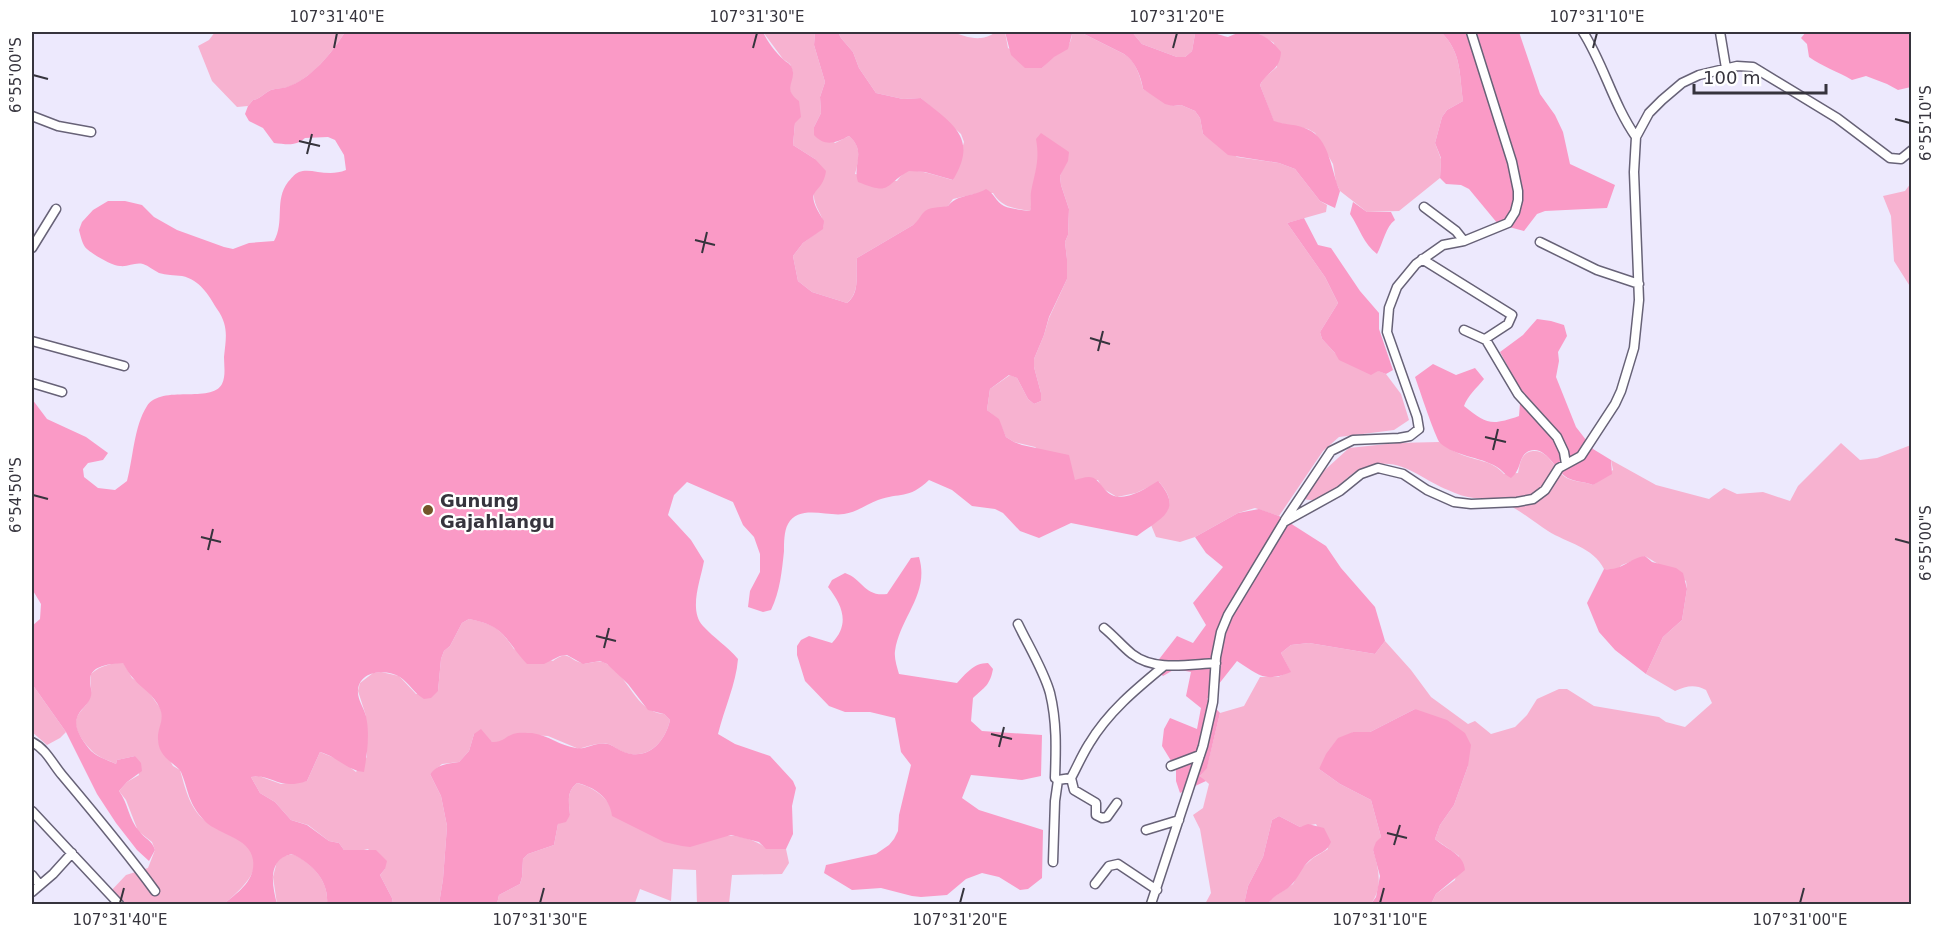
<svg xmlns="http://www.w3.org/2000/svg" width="1943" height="936" viewBox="0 0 1943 936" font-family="'DejaVu Sans',sans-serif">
<rect width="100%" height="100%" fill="#ede9fd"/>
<!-- green -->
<path fill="#f7b2d0" d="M215,32H345C332,53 312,78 288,87C282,89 274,88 269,91C263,94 260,99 253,100L248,106L237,107L212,81L198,46L209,40Z
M763,32H815L814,45L825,82L820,97L821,113L814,127L835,143L849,136C862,147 859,159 855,174L897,181C900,177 903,172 908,171C920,169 941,177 953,180L964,142L961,134L921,98L903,99L876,93L859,68L853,52L841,38L838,32H952C961,35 971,39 981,38C991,37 991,32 1005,32L1008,48L1042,68C1045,65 1049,60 1053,57C1063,51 1071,47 1072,34L1080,32L1124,54C1136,61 1140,76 1143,89L1173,106L1181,105L1195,111L1200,118L1203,134L1237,157L1279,163L1295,169L1320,201L1327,205L1326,212L1287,223L1325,277L1338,303L1320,332L1322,339L1335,353L1386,374L1401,394L1409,420L1394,430L1339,437L1323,451L1279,516L1255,508L1238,513L1195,537L1180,542L1156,537L1151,525C1171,512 1176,501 1159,482L1136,493L1117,497L1102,488L1098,480H1075L1035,447L1014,442L1006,437L998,419L987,410L990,389L1010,375L1017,378L1028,399L1034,404L1041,401V393L1034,367V359L1044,335L1049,318L1067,279V259L1065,242L1068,235L1069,209L1061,185L1060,176L1067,161L1039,157L1031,196L1032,204L1030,211C1014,208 1002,208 993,193H979L953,199L948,206L924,213L920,220L913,225L857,258C855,274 861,291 847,303L812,292L798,281L793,256L803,243L823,228C825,214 812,208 814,190L820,185L815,159L793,145L795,123L792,96L789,88L793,72L790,64L783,59Z
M1132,32H1203L1195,34L1192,51L1185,57H1177L1142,44Z
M1256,32H1441C1462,53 1459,73 1463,101L1447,110L1442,117L1435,143L1441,159L1440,178L1399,211L1367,212L1340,191L1336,182L1333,164L1315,133L1308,129L1274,122L1260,85L1264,78L1277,67L1274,43Z
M1911,183V288L1894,261L1891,216L1883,196L1905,191Z
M1439,442C1446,446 1453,451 1460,454C1476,461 1492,460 1504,474L1518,473C1520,464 1521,452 1533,451C1550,449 1556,474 1569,479C1576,482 1586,482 1593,485L1613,470L1611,460L1656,485L1709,499L1724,488L1737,494L1763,492L1790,501L1798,486L1841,443L1860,460L1877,458L1911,445V904H1431L1436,894L1455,880L1459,856L1435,839L1440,825L1454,805L1468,766L1415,709L1370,732H1353L1319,769L1340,784L1371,800L1381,837L1373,850C1379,869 1383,888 1371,904H1341L1338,902H1313L1312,904H1268L1271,899L1293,884L1301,869L1313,858L1328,849L1316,824L1300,827L1279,816L1272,820L1263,857L1248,886L1244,904H1205L1211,893L1200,829L1193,815L1203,808L1209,784L1200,776L1207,767L1220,713L1244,706L1260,677H1278L1290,671L1281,653L1291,645L1309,643L1375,654L1385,641L1411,670L1431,697L1468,724L1475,721L1491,734L1515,727L1527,715L1537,699L1559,689H1567L1594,706L1659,717L1666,722L1685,727L1712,703L1706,690C1694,684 1687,686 1675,691L1646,674L1663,637L1682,620L1687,589L1686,581L1645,556L1622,565L1616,570L1604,569C1593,547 1567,543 1548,531C1532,521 1512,503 1493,499C1487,497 1480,499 1474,498C1466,497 1456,494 1448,490C1427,482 1404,461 1381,464C1371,464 1358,469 1351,475C1338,485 1322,505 1304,499L1315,479L1349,448L1396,443Z
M469,619C494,624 500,628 514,649L553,661C569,649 568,660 582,663C590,665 597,659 605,663C629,675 635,712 664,714L670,720C665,742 648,761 623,752C618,750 615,747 611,745C602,741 588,746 579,749L548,736L514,734L500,743L492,742L474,734L469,751L459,762L442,764L430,774L441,796L447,826L443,879L439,904H393L392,898L380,875L385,869L368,849L360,851L344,850L339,843L329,841L308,825L291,820L275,802L260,793L251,777L259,776L281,784L307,781L320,752L342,761L356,772L367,757L366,716L358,691L360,683L373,673L381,672L399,676L416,694L438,691L441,659L444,651L450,646L462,623Z
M123,662L132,678L146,688L160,708L163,715L158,740L173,766L180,770C185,787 189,807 204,820C216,830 236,835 248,847C268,868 238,892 224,904H124L110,892L126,875L148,868L155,850L152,842L138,831L126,800L119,791L127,782L139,775L135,756L117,760L116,764C108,760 97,757 91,750C85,744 74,730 76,721C77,712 88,706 90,697C93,689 89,682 91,674C101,665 111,664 123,662Z
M32,684L66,732L60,738L47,745L32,732Z
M577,783C592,787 603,794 611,807L721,836C736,834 755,839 767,849H786L789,863L782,874L732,875L729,904H697L696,870L673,869L671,901L640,889L635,903L637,904H497L499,895L520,884L522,877L523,859L528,854L554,845L558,824L570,815C569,802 566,792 577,783Z
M293,854C313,864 329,881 327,904H277L273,877L277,861L284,856Z"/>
<!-- forest -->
<path fill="#fa9ac6" d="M345,32H763C767,41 776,53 783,59C787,63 788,62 791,66C799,80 780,87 799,101L801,117L795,123L793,145L815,159L826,171C822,198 801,185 824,221L823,229L803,243L793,256L798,281L812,292L847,303C861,292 855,274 857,258L913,225C918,221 919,218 923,213C929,206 939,208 948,206C957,194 973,197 986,189C994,193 996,202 1004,206C1011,209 1022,210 1030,211C1032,204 1030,199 1031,192C1035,171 1040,161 1036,139L1041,133L1069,152L1068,161L1060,176L1061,185L1069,209L1068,235L1065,242L1067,259V279L1049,317L1044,335L1034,359V367L1041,393V401L1034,404L1028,399L1017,378L1009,375L990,389L987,410L999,419L1006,437L1014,442L1022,445L1069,455L1075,480C1079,479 1084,477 1089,477C1101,477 1103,496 1119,497C1133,497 1146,488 1158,481C1185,511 1159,519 1137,536L1071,523L1039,538L1020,531L1003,513L995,509L972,506L952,490L929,480C908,500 900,492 878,500C867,504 857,512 844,514C828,517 799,504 788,524C784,531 784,543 784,551C782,570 780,592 771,610L763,612L748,607L750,591L760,572V554L754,537L743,525L733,502L687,482L674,495L668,515L691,540L704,561C701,579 688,610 703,626C714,638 727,646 738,659C736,684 724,709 718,734L735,744L770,756L793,781L796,788L792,806L793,834L786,849H766L759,842L731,835L690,847L682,846L664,842L612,816C610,797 594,787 577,783C566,792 569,802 570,815L566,822L558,824L554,845L528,854L523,859L522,877L520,884L499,895L497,904H439L443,879L447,826L441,796L430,774C438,764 447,764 459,762L469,751L474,734L481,729L492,742C502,743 505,737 513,734C518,732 527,733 532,733C548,735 560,746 576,748C586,750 596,741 608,744C613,745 618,750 624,752C648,761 665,742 670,720L664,714L648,710L628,684L607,664L600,661L583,664L567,655L560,656L544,664H527C504,639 506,626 469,619L462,623L450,646L444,651L441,659L438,691L431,698L424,699C414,693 409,683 400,677C387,669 360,670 358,690C357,699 364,708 366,716C370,734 367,755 364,772C348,771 336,756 320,752L307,781C278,791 272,773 251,777L260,793L275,802L291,820L307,825L329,841L339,843L344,850H376L387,861L385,869L380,875L392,898L393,904H327C329,881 313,864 292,854C267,859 272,885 277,904H224C237,893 256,881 253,860C250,836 215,835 202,818C187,800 189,791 181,772C176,763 159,759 158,740C157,728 165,720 160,709C154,694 142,689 133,678C129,674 126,668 123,663C111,664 90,665 90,680C90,687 93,692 90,699C87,706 79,710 77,718C73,728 84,743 91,751C97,757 108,760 116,764L117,760L135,756L141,763L142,771L127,782L119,791C128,803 129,820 139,831C145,839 152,840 155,850L149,861L137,850L116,823L97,794L66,732L32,684V626L40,619L41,604L32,589V399L47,419L86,437L108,453L103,460L88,463L83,469L84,477L98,488L115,490L127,481C133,459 134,426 147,406C162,384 211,404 222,384C226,375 224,366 224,357C226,338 229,326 217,309C208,294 200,280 182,276C174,275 166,275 159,273C153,270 149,266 143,264C135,262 128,267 120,266C112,266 90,253 85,247C82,243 80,234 79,230L82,222L93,210L108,201H125L142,205L154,217L177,230L224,247L233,249L249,243L274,241C285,222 274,200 288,182C291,179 294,174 299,172C311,167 327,178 346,170L344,155L335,140L328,137L305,138C295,147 286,144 274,143L263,128L249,121L245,114L248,106L253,100C260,99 263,94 269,91C274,88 281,89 287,87C311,79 332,53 345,32Z
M815,32H838L841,38L853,52L859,68L876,93L903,99L921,98C952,124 979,137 953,180L925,172L909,171C883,185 893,196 858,182C852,164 867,152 849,136C836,143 825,147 814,135V127L821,113L820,97L825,82L814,45Z
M1005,32H1132L1142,44L1177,57H1185L1192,51L1195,34C1209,30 1215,34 1228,37C1250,26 1266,33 1281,52C1280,71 1268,70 1260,85L1274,121C1285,125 1297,124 1307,129C1330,138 1331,172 1340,191L1335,208L1320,201L1295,169L1279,163L1228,155L1203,134L1200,118L1195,111L1181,105L1173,106L1165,104L1143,89C1141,76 1135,61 1124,54L1080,32L1072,34L1068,49L1054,57L1042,68H1025L1011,55Z
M1441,32H1519L1540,94L1555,115L1563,132L1570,164L1615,185L1607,208L1545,211L1537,214L1524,231L1498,224L1469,189L1461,185L1446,184L1440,178L1441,158L1435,143L1442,117L1447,110L1463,101C1459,73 1462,53 1441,32Z
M1806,32H1911V87L1898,90L1887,84L1866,76L1852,80C1837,71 1823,67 1809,57L1807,44L1801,38Z
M1353,202L1367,212H1391L1395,220C1386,226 1383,243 1377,254C1363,243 1360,229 1350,214Z
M1304,218L1318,245L1331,248L1360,291L1379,313V329L1393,370L1386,374L1378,371L1371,375L1339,360L1335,353L1322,339L1320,332L1338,303L1325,277L1287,223Z
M1537,319L1551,321L1564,325L1567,336L1558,352L1559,361L1556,377L1576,427L1593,449L1611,460L1612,474L1593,485C1586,482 1577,482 1570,479C1556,474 1547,444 1529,451C1518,456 1522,470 1511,478C1505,475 1502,470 1497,467C1479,456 1456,457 1440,443C1435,437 1419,388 1415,377L1433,364L1456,375L1475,368L1484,379C1477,388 1468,395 1464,406C1486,424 1491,426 1519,416L1521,391L1500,352L1523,335Z
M1259,509L1279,516L1326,546L1341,568L1375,607L1385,641L1375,654L1309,643L1291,645L1281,653L1291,672C1264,683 1259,675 1237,661L1207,699L1220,713L1207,768L1200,776L1206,781L1180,793L1176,781V769L1162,746L1164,729L1170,718L1197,729L1201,708L1186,696L1191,672L1175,669L1163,676L1153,667L1177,636L1193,643L1206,625L1193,603L1223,567L1206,553L1195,537L1238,513Z
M1645,556L1652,562L1676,568L1683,573L1687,589L1682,620L1663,637L1646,674L1615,650L1599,632L1587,603L1604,569C1623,571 1627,559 1645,556Z
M919,557C930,594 900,617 895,651C894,658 897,667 899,674L957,683C966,674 973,663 988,663L993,669C990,685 985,687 973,698L971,721L982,731L1042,735L1041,776L1022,780L971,775L962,798L979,810L1043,830L1042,878L1028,889L1020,890L999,877L982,873L966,879L947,895L921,897L912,896L881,888L852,890L824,873L826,865L876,854L889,845L894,839L898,831L899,815L911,765L901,752L895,718L870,712H845L829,706L805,681L797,655V646L801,640L809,636L832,643C850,624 843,606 828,587L832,580L845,573C863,579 864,597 887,594L911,558Z
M1415,709L1447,720L1465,733L1471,745L1468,766L1454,805L1440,825L1435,839C1446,849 1464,854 1465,870L1436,894L1431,904H1371L1376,897L1380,876L1373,850L1376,842L1381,837L1371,800L1340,784L1319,769L1326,754L1338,738L1353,732H1370Z
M1279,816L1300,827L1308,824L1324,828L1331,842C1327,851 1322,852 1314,857C1302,865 1301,874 1293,883C1286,892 1274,894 1268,904H1244L1248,886L1263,857L1272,820Z"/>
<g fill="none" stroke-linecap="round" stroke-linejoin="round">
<defs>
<path id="street" d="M1583,32C1604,65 1613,104 1636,137
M1720,32L1726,68
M32,116L58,126L91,132
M1424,207L1456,231L1464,241
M1540,242L1597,270L1639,284
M32,248L56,209
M1422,259L1512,315L1508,324L1485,339
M1464,330L1486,340L1518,394L1557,437L1564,452L1566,464
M32,341L124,366
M32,383L62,392
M1285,520L1331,451L1353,440L1399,438L1410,436L1419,429L1417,417L1387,332L1389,308L1397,287L1416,264L1443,245L1464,241L1508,223L1515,212L1518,200V191L1512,162L1471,32
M1018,624C1028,645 1044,671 1050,693C1057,722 1056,749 1055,778L1058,780L1055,801L1053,862
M1104,628C1114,636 1122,646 1132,654C1155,672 1190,664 1216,663
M32,742C46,749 52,763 62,775C94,813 126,851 155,891
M1171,766L1200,755
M1071,778C1077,767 1082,755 1089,744C1108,712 1136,689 1164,666
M1058,780L1071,778L1074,790L1096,803V815L1102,818L1107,817L1117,803
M32,811L119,904
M1146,830L1179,820
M32,875L40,885
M1095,884L1109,866L1118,864L1157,890
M32,892L53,874L72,853
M1151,904L1203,746L1213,702L1216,657L1221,632L1228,615L1284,522L1340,491L1361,474L1378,468L1403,474L1427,490L1454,502L1471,504L1517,502L1533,499L1545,490L1559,468L1581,456L1615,404L1621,391L1634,348L1639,300L1634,172L1636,137L1649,113L1662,100L1682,83L1699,75L1737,66L1753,67L1837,118L1890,158L1901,159L1912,150"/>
</defs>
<!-- street casing -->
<use href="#street" stroke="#676277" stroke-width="11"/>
<!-- street -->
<use href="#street" stroke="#fff" stroke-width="8"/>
</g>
<!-- ticks -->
<path fill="none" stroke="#36343d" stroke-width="2" d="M334,48L337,33M753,48L757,33M1173,48L1177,33M1593,48L1597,33M33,75L48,79M1895,119L1910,123M299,141L320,146M307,154L312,134M695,240L715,245M702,253L707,232M1090,338L1110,344M1098,351L1103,331M1485,437L1506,442M1493,450L1498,429M33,495L48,499M201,537L221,542M1895,539L1910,543M208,550L213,529M596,636L616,641M604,648L609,628M991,734L1012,739M999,747L1004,727M1387,833L1407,838M1394,845L1400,825M120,903L124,888M540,903L544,888M960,903L964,888M1380,903L1384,888M1800,903L1804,888"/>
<!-- markers -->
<circle fill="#735529" stroke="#fff" stroke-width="2" cx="428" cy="510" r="6"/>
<g text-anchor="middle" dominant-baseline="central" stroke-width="4.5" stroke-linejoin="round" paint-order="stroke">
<!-- poi labels -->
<g font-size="18" font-weight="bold" fill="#36343d" stroke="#fff" text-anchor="start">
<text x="440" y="500">Gunung<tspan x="440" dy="21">Gajahlangu</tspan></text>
</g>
</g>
<!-- border -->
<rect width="1943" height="936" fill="none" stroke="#ffffff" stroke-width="66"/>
<!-- scale -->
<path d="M1694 84v9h132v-9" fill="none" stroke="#36343d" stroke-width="3"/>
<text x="1703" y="84" font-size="18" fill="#36343d" stroke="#ffffff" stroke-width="4.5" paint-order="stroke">100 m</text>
<rect x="33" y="33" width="1877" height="870" fill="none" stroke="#36343d" stroke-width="2"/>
<g font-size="15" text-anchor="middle" fill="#36343d">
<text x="337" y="22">107°31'40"E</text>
<text x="757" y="22">107°31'30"E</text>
<text x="1177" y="22">107°31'20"E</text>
<text x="1597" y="22">107°31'10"E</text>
<text transform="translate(16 75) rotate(-90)" y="5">6°55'00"S</text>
<text transform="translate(1926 123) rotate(-90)" y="5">6°55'10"S</text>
<text transform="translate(16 495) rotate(-90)" y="5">6°54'50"S</text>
<text transform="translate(1926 543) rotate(-90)" y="5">6°55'00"S</text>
<text x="120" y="925">107°31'40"E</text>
<text x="540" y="925">107°31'30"E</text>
<text x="960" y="925">107°31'20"E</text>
<text x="1380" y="925">107°31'10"E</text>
<text x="1800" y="925">107°31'00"E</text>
</g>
</svg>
